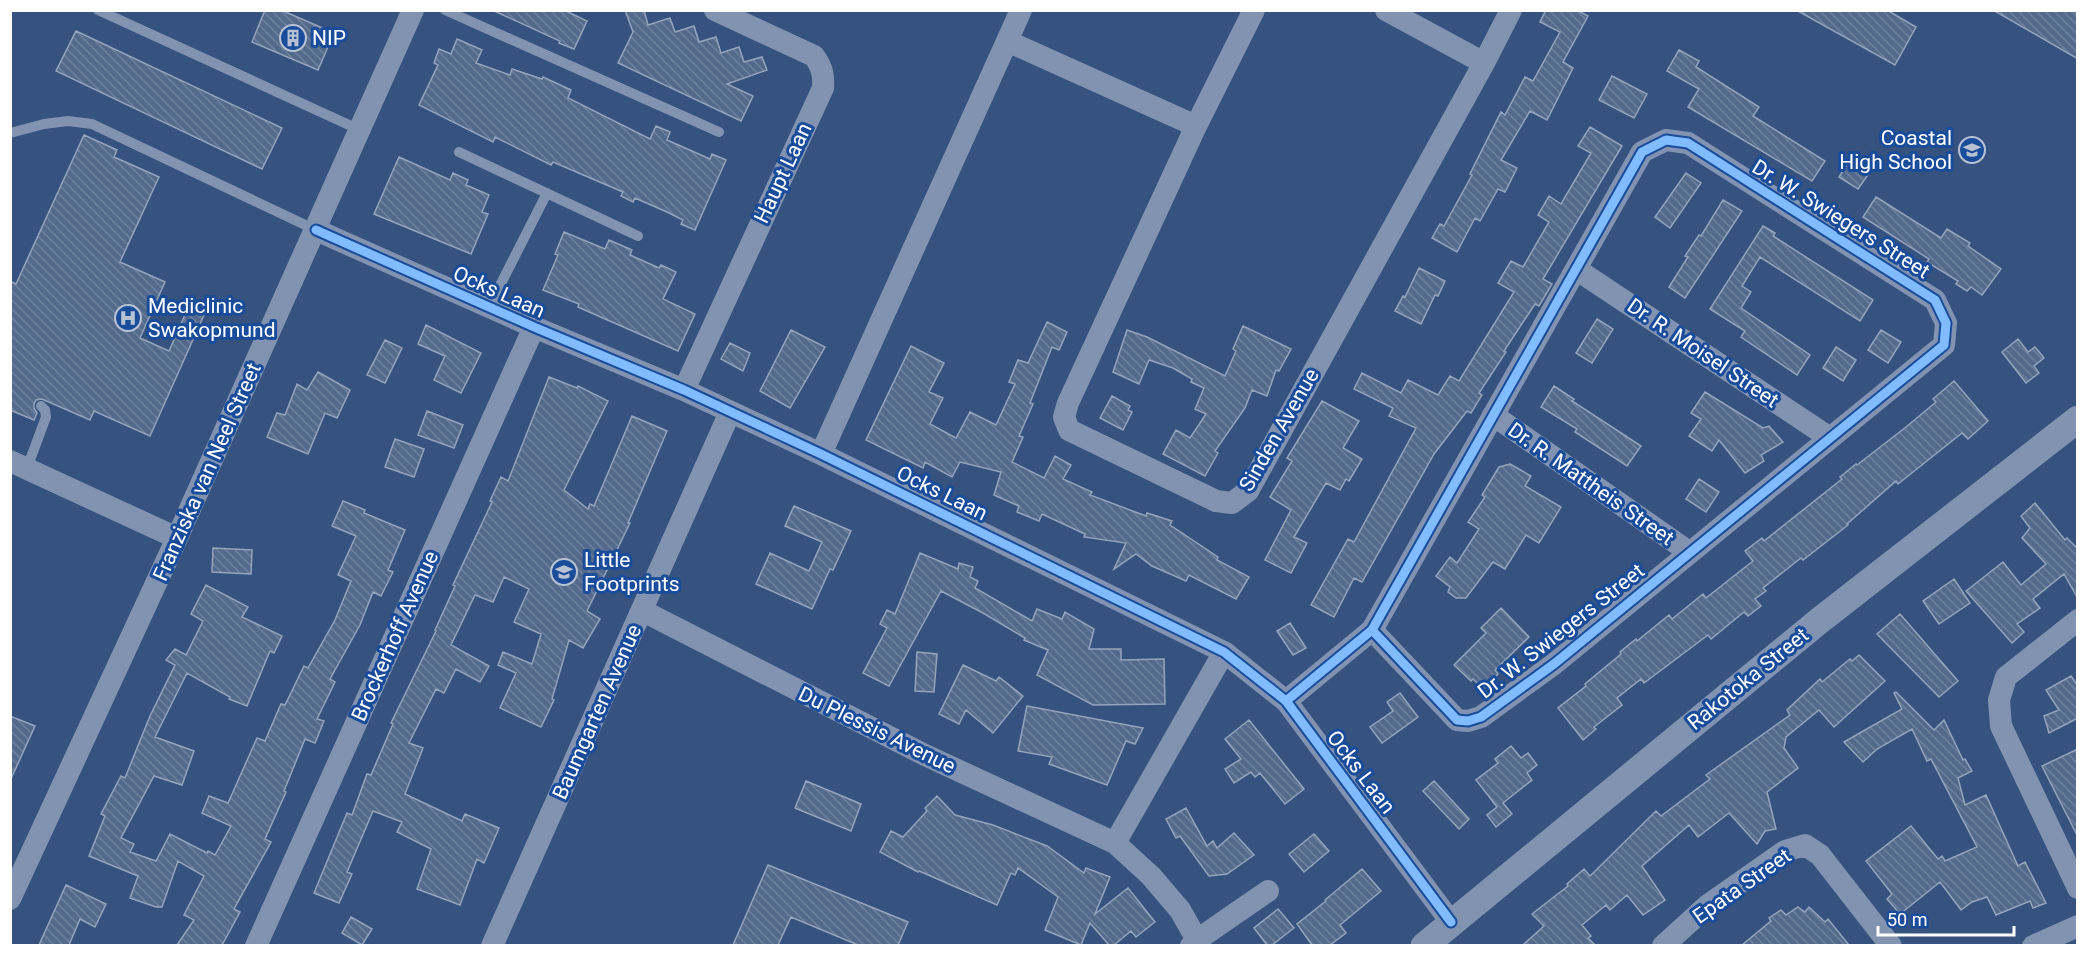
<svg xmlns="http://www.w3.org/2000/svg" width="2088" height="956" viewBox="0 0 2088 956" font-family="Roboto,sans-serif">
<defs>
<pattern id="building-back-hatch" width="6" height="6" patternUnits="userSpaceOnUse" patternTransform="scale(1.5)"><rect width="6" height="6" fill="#536a8c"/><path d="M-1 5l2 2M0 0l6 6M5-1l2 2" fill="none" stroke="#6d809d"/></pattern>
</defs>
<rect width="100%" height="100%" fill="#36527e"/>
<!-- building -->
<path fill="url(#building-back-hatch)" stroke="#95a4bd" stroke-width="1.5" d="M265,10H281L334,33L318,70L252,42Z
M492,10H564L587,21L574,49L559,43L560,41Z
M625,10H644L648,25L670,18L675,32L694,26L699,42L716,37L721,53L739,47L744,62L762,57L767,70L727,84L753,96L741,121L618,63L633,32Z
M1546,10H1577L1588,16L1563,62L1573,68L1547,120L1530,111L1501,160L1517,168L1505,192L1498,189L1480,221L1475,218L1457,252L1432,238L1440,224L1444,226L1472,175L1470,174L1501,112L1505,115L1525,77L1533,81L1560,32L1540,22Z
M1796,10H1887L1916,27L1895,65Z
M1993,10H2078V59Z
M76,31L282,128L262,169L56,71Z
M457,39L482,50L476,63L510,75L512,69L542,79L543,77L571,90L568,98L650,139L656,126L670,132L667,140L710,159L712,154L726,160L695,230L681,224L683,220L667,212L635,198L633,202L621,196L623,192L553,162L551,165L495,137L493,142L419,105L438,65L434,63L439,49L451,54Z
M1679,50L1699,61L1696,67L1759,107L1753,116L1825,161L1812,181L1688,107L1699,89L1667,71Z
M1612,76L1647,94L1634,118L1599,100Z
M1590,127L1622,146L1543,279L1552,284L1539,306L1535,304L1504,351L1506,352L1479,393L1482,395L1471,413L1467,411L1434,454L1362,582L1354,578L1334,617L1311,605L1348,539L1354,542L1416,428L1389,416L1393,408L1354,389L1362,373L1401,393L1408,380L1438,395L1450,376L1459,381L1514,292L1498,283L1511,261L1523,267L1549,222L1538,215L1549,196L1561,204L1591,153L1578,146Z
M84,135L117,150L114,157L159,177L120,262L165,282L140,338L169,351L192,299L208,306L150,436L94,411L90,420L42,399L36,400L34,404V408L37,413L34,420L10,410V281L16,284Z
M1852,156L1872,169L1858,189L1839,177Z
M399,157L450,180L453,173L468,180L466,185L489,195L482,212L488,214L471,254L374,214Z
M1686,173L1701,183L1670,228L1655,217Z
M1876,197L1941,238L1947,229L1970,243L1968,246L2001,269L1982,295L1971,287L1967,291L1956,284L1958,281L1927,262L1929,259L1863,217Z
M1723,200L1742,211L1685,298L1669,287L1688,257L1685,256L1699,235L1701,236Z
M1763,226L1775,233L1773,236L1873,300L1860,321L1760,257L1742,286L1751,292L1741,308L1810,355L1797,375L1741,337L1745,331L1710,309Z
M564,232L605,249L609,240L632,250L630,255L659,268L661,265L676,272L663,299L695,314L678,351L578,307L579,304L543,290L558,255L555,254Z
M1419,268L1445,281L1438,296L1435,295L1421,324L1395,311L1403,296L1405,297Z
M1597,319L1613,329L1592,363L1576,353Z
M1047,322L1067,332L1059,350L1052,347L1030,403L1033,404L1019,436L1023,437L1012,462L1044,478L1055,456L1071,465L1063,479L1092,492L1090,495L1146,516L1147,513L1172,521L1170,525L1218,557L1217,560L1249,577L1236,599L1189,575L1186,581L1152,566L1136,554L1114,569L1126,543L1084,537L1085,534L1042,514L1039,521L1017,512L1019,506L994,495L1001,472L960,462L952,477L925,462L923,468L866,440L911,346L944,363L929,392L943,398L930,424L956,438L970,412L996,425L1015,384L1009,382L1018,360L1028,363Z
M426,325L481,353L461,393L434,380L445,356L418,344Z
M1243,326L1291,349L1279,371L1276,370L1267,396L1252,390L1245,408L1215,451L1218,453L1205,476L1163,454L1176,430L1190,438L1206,414L1195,409L1204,388L1191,382L1192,379L1173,368L1149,360L1139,384L1113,372L1127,330L1147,337L1225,376L1236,351L1233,349Z
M791,330L825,347L790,408L760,391Z
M1881,330L1901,342L1888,363L1868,350Z
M2018,339L2028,352L2035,347L2044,358L2034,366L2039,373L2026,383L2002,352Z
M385,340L402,348L385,383L367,375Z
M730,343L750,353L743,371L721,359Z
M1836,347L1856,360L1843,381L1823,368Z
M318,372L350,390L337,418L325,413L308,454L267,437L277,413L285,415L297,384L307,390Z
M549,377L577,388L578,386L608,401L564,490L588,509L590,504L594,506L632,416L667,431L628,523H630L587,611L600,619L583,648L569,640L552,699L554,700L541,727L500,708L516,673L498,665L503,652L532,664L541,634L514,622L529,589L504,577L493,602L475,595L451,645L489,666L480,682L456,669L444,693L436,689L409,743L423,748L405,794L462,821L465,814L499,828L484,863L477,859L460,905L417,889L431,849L397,832L402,822L373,811L347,872L352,874L339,903L314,893L347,813L352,815L367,774L371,775L393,724L391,723L436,631L435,630L455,586L453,585L492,502L490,501L501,477L508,481Z
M1954,381L1988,421L1968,439L1962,433L1898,484L1896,481L1847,524L1848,525L1803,560L1801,558L1763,588L1766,591L1755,599L1761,606L1748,616L1744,612L1711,639L1708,635L1644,683L1641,679L1617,698L1622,705L1594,727L1596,729L1583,740L1558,708L1586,686L1585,684L1621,654L1620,652L1636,639L1637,641L1669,615L1672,619L1703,594L1706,598L1753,561L1745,551L1762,538L1764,541L1842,479L1840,477L1856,464L1857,465L1906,427L1936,402L1933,399Z
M1554,386L1574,399L1572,401L1641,446L1627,466L1575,432L1577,429L1541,407Z
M1705,392L1763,428L1769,426L1783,442L1761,455L1764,461L1745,473L1719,440L1712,451L1689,436L1701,419L1691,413Z
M1112,396L1130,406L1128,410L1132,412L1123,430L1100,418Z
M1322,401L1359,421L1343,448L1362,459L1349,481L1346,479L1340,490L1326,483L1294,537L1307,543L1291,573L1265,560L1291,510L1270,497L1292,461L1287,458Z
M427,411L463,425L454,448L418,435Z
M395,439L424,449L414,477L385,467Z
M1510,464L1531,476L1525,486L1561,507L1539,543L1526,535L1505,569L1493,562L1466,598H1456L1448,592L1450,587L1436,576L1450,557L1457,563L1479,529L1468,522L1485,497L1482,495L1499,467Z
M1699,479L1719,492L1706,512L1686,499Z
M343,501L365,510L364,513L405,530L388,570L393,572L381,596L373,592L360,625L330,679L335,682L317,719L324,721L315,743L305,739L284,791L286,792L265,839L271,842L234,909L240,912L222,945H177L194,920L184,915L204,876L178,861L162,907H156L130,898L138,876L89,856L105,816L101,814L121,776L125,778L150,716L175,665L166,660L175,649L186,655L203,621L191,614L206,585L248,607L242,617L282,636L274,653L270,651L247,706L229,699L230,697L187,673L155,737L194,751L182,785L154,776L121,838L134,844L130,852L156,861L170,834L207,853L208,851L215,855L231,826L202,813L209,796L228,803L257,738L265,741L281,704L285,705L304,666L308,668L335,620L351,581L338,575L356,536L332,526Z
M2035,503L2065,540L2067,538L2078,549V599L2064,574L2033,599L2040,608L2017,624L2024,632L2012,643L1966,591L2003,562L2021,585L2046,564L2022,538L2030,528L2021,516Z
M794,506L851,531L833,570L830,569L812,609L756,584L770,553L809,571L822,542L785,526Z
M213,548L252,550L251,574L212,572Z
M920,553L958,569L959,563L973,567L970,577L978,581L975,588L1032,621L1037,609L1062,619L1065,612L1094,629L1089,649H1121V660L1164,659L1165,704L1093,705L1037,675L1048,650L1024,640L1025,638L983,613L941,591L889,686L863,673L887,628L880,624L887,610L895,614Z
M1954,579L1970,603L1939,624L1923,601Z
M1501,608L1529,637L1495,670L1498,674L1484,689L1473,679L1471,681L1454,665L1486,633L1481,628Z
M1900,614L1958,681L1939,697L1877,634Z
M1290,623L1306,648L1293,655L1277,631Z
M917,652L937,654L934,692L915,691Z
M1859,655L1885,681L1834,727L1819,710L1786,737L1784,748L1798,768L1767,792L1776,829L1765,831L1757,844L1729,813L1698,837L1689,825L1642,866L1665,900L1643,915L1627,895L1610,910L1606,905L1582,925L1591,936L1588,938L1595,945H1523L1544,926L1532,914L1568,886L1567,884L1584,869L1590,876L1656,811L1661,816L1710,779L1706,775L1790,715L1787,710L1820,679L1822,682L1850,659L1852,661Z
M963,665L996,681L999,677L1023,696L993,733L966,710L959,724L939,714Z
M2071,676L2078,686V718L2049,733L2044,716L2059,710L2046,690Z
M1896,692L1934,730L1944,720L1963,760L1965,759L1972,771L1958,778L1965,805L1986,795L2018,866L2025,862L2046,903L2033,908L2030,901L1996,915L1987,897L1972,902L1961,910L1940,882L1900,914L1887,899L1892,894L1866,861L1911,826L1938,859L1942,856L1945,861L1977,847L1931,759L1927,761L1912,729L1877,749L1863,762L1844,742L1902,709L1894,693Z
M1400,693L1418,717L1382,743L1370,727L1393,711L1387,702Z
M1027,706L1143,728L1135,744L1126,741L1107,785L1049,764L1052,757L1018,751Z
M10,716L35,726L10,781Z
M1249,720L1304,789L1285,804L1260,773L1255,777L1251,772L1234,783L1225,769L1241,759L1225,739Z
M1511,746L1521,758L1528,753L1537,765L1527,773L1532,780L1503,803L1512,814L1496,827L1487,815L1497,807L1476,780L1498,763L1495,759Z
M2078,749V837L2042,766Z
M806,781L861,804L851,831L795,808Z
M1434,781L1469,819L1459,829L1423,791Z
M937,796L955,815L993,825L1047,846L1084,873L1086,868L1110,877L1095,914L1128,888L1155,922L1136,937L1131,931L1114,945H1109L1090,923L1081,945L1045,930L1058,897L1018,868L1015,875L1011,873L997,905L919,871L918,872L880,852L891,831L903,837L927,811L925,808Z
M1186,808L1207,846L1213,841L1217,848L1234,833L1254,855L1227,874L1209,876L1180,836L1176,838L1166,819Z
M1314,834L1329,851L1304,872L1289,854Z
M768,865L908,922L898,945H858L791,917L778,945H733Z
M1362,869L1381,891L1340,925L1346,933L1330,945H1312L1297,924L1326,901L1325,900Z
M66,885L106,904L95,927L80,919L69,945H39Z
M1798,907L1805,912L1809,907L1825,922L1828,919L1849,945H1742L1771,921L1769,918L1781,910L1786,915Z
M1278,909L1294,928L1272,945H1267L1254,928Z
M351,917L372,929L362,945L342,933Z"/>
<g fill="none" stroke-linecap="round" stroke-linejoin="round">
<!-- service -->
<path stroke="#8193b0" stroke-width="10" d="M98,10L360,130
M445,10L719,132
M10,133L44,124L68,121L92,124L316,230
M459,152L638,236
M489,307L547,193
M27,468L46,417L45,410L41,406"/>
<!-- minor -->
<path stroke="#8193b0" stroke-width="22" d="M1386,10L1484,63
M1007,41L1196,126L1068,403L1064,417L1069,430L1216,501L1232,503L1248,491L1484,63L1511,10
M1196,126L1254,10
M316,230L534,327L684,390L821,454L1224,652L1286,701L1451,922
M1576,269L1830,438
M684,390L823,88C824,75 822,67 814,56L715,10
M1493,415L1689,552
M821,454L1021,10
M10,461L177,538
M643,611L925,755L1115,843L1151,876L1180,910L1197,940L1191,946
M2078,620L2006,677L1999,700L2001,726L2078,888
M1286,701L1372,630L1642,152L1666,140L1688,143L1935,300L1946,323L1944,345L1554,664L1481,717L1468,721L1457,720L1372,630
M1115,843L1224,652
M10,899L177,538L413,10
M1197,940L1268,891
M256,946L534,327
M492,946L730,412
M1663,946L1708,905L1785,851L1805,845L1820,855L1891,946
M2033,946L2078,926"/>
<!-- tertiary -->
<path stroke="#8193b0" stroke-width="27" d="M1424,946L1819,621L2078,419"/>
<defs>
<path id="cycleway" d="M316,230L534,327L684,390L821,454L1224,652L1286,701L1451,922
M1286,701L1372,630L1642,152L1666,140L1688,143L1935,300L1946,323L1944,345L1554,664L1481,717L1468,721L1457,720L1372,630"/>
</defs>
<!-- cycleway casing -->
<use href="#cycleway" stroke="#194c9b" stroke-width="13"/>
<!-- cycleway -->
<use href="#cycleway" stroke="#80bcff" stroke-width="9"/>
</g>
<!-- icons -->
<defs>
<symbol id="building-ring" viewBox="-11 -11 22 22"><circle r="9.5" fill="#194c9b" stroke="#b9c2d2" stroke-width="1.5"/><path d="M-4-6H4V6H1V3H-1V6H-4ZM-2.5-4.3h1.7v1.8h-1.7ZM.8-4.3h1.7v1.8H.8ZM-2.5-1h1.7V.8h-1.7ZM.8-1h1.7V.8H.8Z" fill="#b9c2d2"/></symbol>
<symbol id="school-ring" viewBox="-11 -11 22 22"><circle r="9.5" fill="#194c9b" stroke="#b9c2d2" stroke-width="1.5"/><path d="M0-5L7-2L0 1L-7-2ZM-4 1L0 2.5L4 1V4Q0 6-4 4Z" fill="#b9c2d2"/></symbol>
<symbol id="hospital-ring" viewBox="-11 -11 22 22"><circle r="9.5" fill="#194c9b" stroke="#b9c2d2" stroke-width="1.5"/><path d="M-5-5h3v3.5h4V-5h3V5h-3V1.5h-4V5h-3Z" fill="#b9c2d2"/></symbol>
</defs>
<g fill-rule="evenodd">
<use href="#building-ring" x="278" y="23" width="30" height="30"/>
<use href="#school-ring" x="1957" y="135" width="30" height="30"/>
<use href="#hospital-ring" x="113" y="303" width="30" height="30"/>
<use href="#school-ring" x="549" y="557" width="30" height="30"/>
</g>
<g text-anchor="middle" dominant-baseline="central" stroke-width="6" stroke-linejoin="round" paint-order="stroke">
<!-- poi labels -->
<g font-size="21" fill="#fff" stroke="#194c9b" text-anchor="start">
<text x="312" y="38">NIP</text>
<text x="1952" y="138" text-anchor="end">Coastal<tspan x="1952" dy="24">High School</tspan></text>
<text x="148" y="306">Mediclinic<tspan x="148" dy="24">Swakopmund</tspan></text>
<text x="584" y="560">Little<tspan x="584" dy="24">Footprints</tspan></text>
</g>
<!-- street labels -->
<g font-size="21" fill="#fff" stroke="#194c9b">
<text transform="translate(783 173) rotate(-65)">Haupt Laan</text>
<text transform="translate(1841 219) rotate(32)">Dr. W. Swiegers Street</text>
<text transform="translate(499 292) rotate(24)">Ocks Laan</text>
<text transform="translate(1703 353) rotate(34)">Dr. R. Moisel Street</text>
<text transform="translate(1279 430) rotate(-60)">Sinden Avenue</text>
<text transform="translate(207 472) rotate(-66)">Franziska van Neel Street</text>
<text transform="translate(1591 484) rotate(35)">Dr. R. Mattheis Street</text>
<text transform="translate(942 493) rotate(26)">Ocks Laan</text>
<text transform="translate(1561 631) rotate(-38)">Dr. W. Swiegers Street</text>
<text transform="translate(395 636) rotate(-66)">Brockerhoff Avenue</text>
<text transform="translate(1748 679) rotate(-39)">Rakotoka Street</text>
<text transform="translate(597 712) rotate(-66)">Baumgarten Avenue</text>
<text transform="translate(877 730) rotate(26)">Du Plessis Avenue</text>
<text transform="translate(1361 772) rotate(53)">Ocks Laan</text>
<text transform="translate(1742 886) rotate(-35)">Epata Street</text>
</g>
</g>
<!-- border -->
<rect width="2088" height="956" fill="none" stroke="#ffffff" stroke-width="24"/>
<!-- scale -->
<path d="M1878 926v9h136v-9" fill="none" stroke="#ffffff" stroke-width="3"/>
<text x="1887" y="926" font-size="18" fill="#ffffff" stroke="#194c9b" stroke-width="4.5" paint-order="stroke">50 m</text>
</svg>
